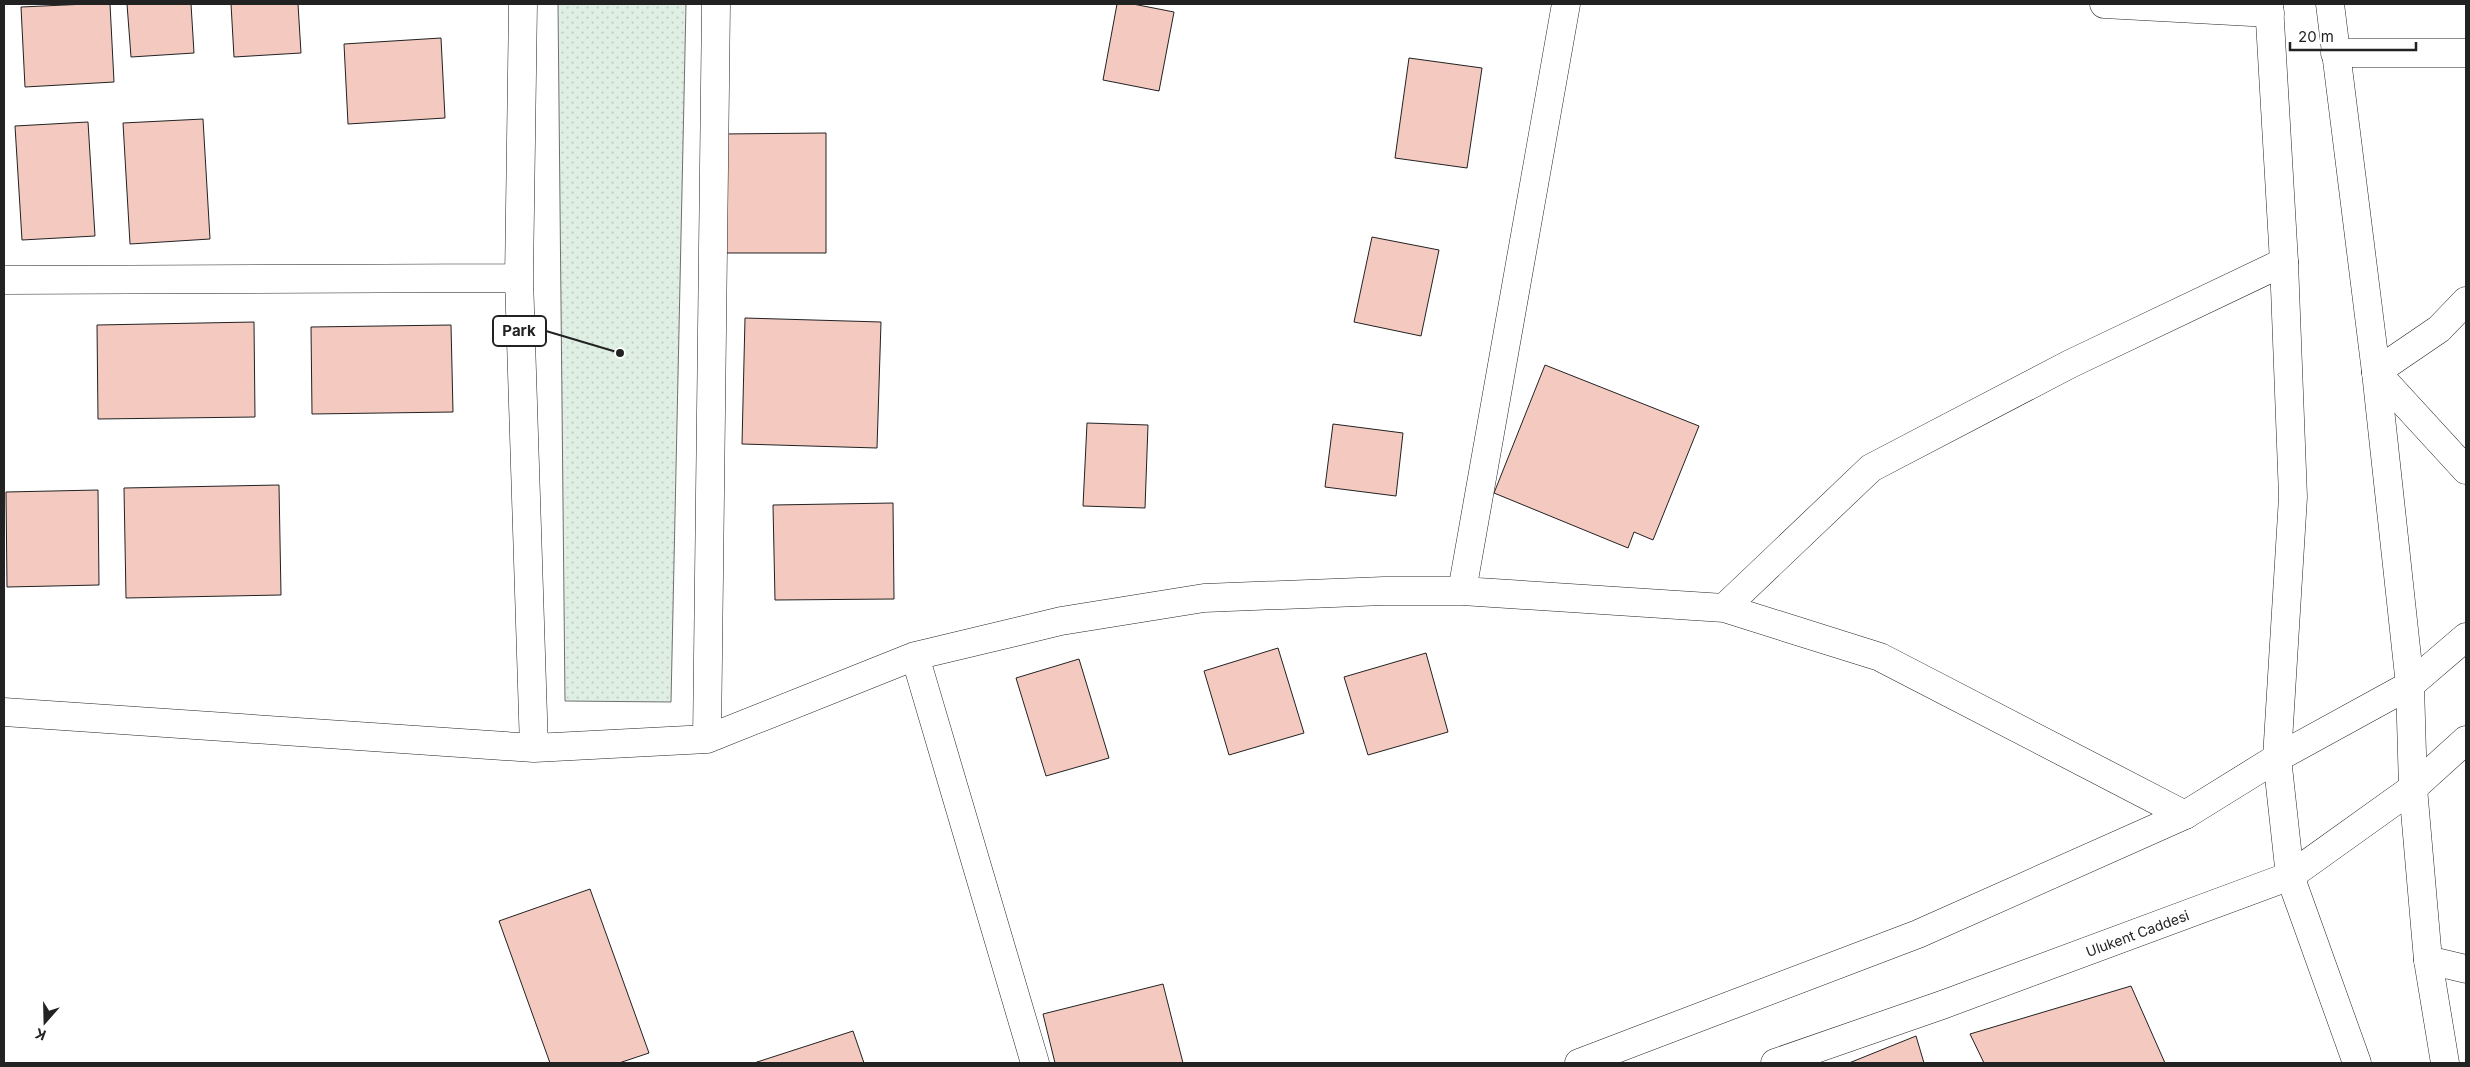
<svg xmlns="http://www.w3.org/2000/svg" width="2470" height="1067" viewBox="0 0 2470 1067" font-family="Inter,sans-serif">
<defs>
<pattern id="green-dots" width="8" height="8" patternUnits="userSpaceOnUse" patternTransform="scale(1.25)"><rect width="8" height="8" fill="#e0efe3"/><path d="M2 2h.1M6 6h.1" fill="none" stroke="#c0cdc2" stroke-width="1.8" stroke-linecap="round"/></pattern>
</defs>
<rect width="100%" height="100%" fill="#fff"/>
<!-- green -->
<path fill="url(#green-dots)" stroke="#6f6f6f" d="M558,4H686L671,702L565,701Z"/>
<!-- building -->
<path fill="#f3c9c0" stroke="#222" d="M87,4H110L114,82L25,87L21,7Z
M127,4H191L194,53L131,57Z
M231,4H298L301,53L234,57Z
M1117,4H1133L1174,12L1159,91L1103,80Z
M441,38L445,118L348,124L344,44Z
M1409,58L1482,68L1467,168L1395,158Z
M203,119L210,239L130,244L123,123Z
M88,122L95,236L22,240L15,126Z
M826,133V253H722L721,134Z
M1372,237L1439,250L1421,336L1354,322Z
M745,318L881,322L877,448L742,444Z
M254,322L255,417L98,419L97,325Z
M451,325L453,412L312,414L311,327Z
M1545,365L1699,426L1653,540L1634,532L1628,548L1494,493Z
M1087,423L1148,425L1145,508L1083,506Z
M1333,424L1403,433L1396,496L1325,487Z
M279,485L281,595L126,598L124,488Z
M98,490L99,585L7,587L6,492Z
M893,503L894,599L775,600L773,505Z
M1278,648L1304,733L1229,755L1204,671Z
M1426,653L1448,732L1368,755L1344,677Z
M1079,659L1109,758L1046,776L1016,678Z
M590,889L649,1053L619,1063H550L499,921Z
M1163,984L1183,1063H1055L1043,1014Z
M2131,986L2165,1063H1984L1970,1034Z
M853,1031L864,1063H754Z
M1916,1036L1924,1063H1849Z"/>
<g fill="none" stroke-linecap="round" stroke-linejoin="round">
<defs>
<path id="street" d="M523,4L519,278L534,748
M2104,4L2270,13
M2335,53H2466
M4,280L519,278
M2376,372L2439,329L2466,301
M1462,591L1566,4
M1724,608L1871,468L2070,364L2284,262
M915,656L1035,1063
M4,712L534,748L707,739L915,656L1061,621L1204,598L1384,591H1462L1724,608L1880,657L2185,815
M707,739L716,4
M2428,960L2466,969"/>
<g id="secondary">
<path d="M2269,4L2284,262L2293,497L2277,758L2290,876L2357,1063"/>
<path d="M2330,4L2376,372L2410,685L2413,788L2428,960L2445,1063"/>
<path d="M2376,372L2466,470"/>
<path d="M1579,1063L1918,934L2185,815L2277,758L2410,685L2466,637"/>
<path id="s1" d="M1775,1063L1942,1005L2290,876L2413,788L2466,740"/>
</g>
</defs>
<!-- street casing -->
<use href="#street" stroke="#222" stroke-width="29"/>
<!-- secondary casing -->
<use href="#secondary" stroke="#222" stroke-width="29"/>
<!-- street -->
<use href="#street" stroke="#fff" stroke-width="28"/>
<!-- secondary -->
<use href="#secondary" stroke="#fff" stroke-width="28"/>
</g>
<g text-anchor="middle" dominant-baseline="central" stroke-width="4" stroke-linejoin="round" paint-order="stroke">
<!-- street labels -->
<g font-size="14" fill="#222" stroke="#fff">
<text stroke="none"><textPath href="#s1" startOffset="385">Ulukent Caddesi</textPath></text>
</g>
</g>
<!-- callouts -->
<path fill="none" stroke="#222" stroke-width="2" d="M620 353L546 331"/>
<circle fill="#222" stroke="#fff" stroke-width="2" cx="620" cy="353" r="5"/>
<rect fill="#fff" stroke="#222" stroke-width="2" x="493" y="316" width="53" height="30" rx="5"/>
<g font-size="15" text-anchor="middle" font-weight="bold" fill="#222">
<text x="519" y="336">Park</text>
</g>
<!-- border -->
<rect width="2470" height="1067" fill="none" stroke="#222222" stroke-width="10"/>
<!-- north arrow -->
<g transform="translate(45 1022) rotate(200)" stroke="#ffffff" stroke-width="4" paint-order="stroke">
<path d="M0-4L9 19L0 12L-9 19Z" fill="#222222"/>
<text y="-8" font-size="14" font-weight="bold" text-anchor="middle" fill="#222222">K</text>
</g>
<!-- scale -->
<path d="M2290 42v8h126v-8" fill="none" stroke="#222222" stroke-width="2.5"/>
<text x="2298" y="42" font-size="15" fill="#222222" stroke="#ffffff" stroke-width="4" paint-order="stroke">20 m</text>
</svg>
